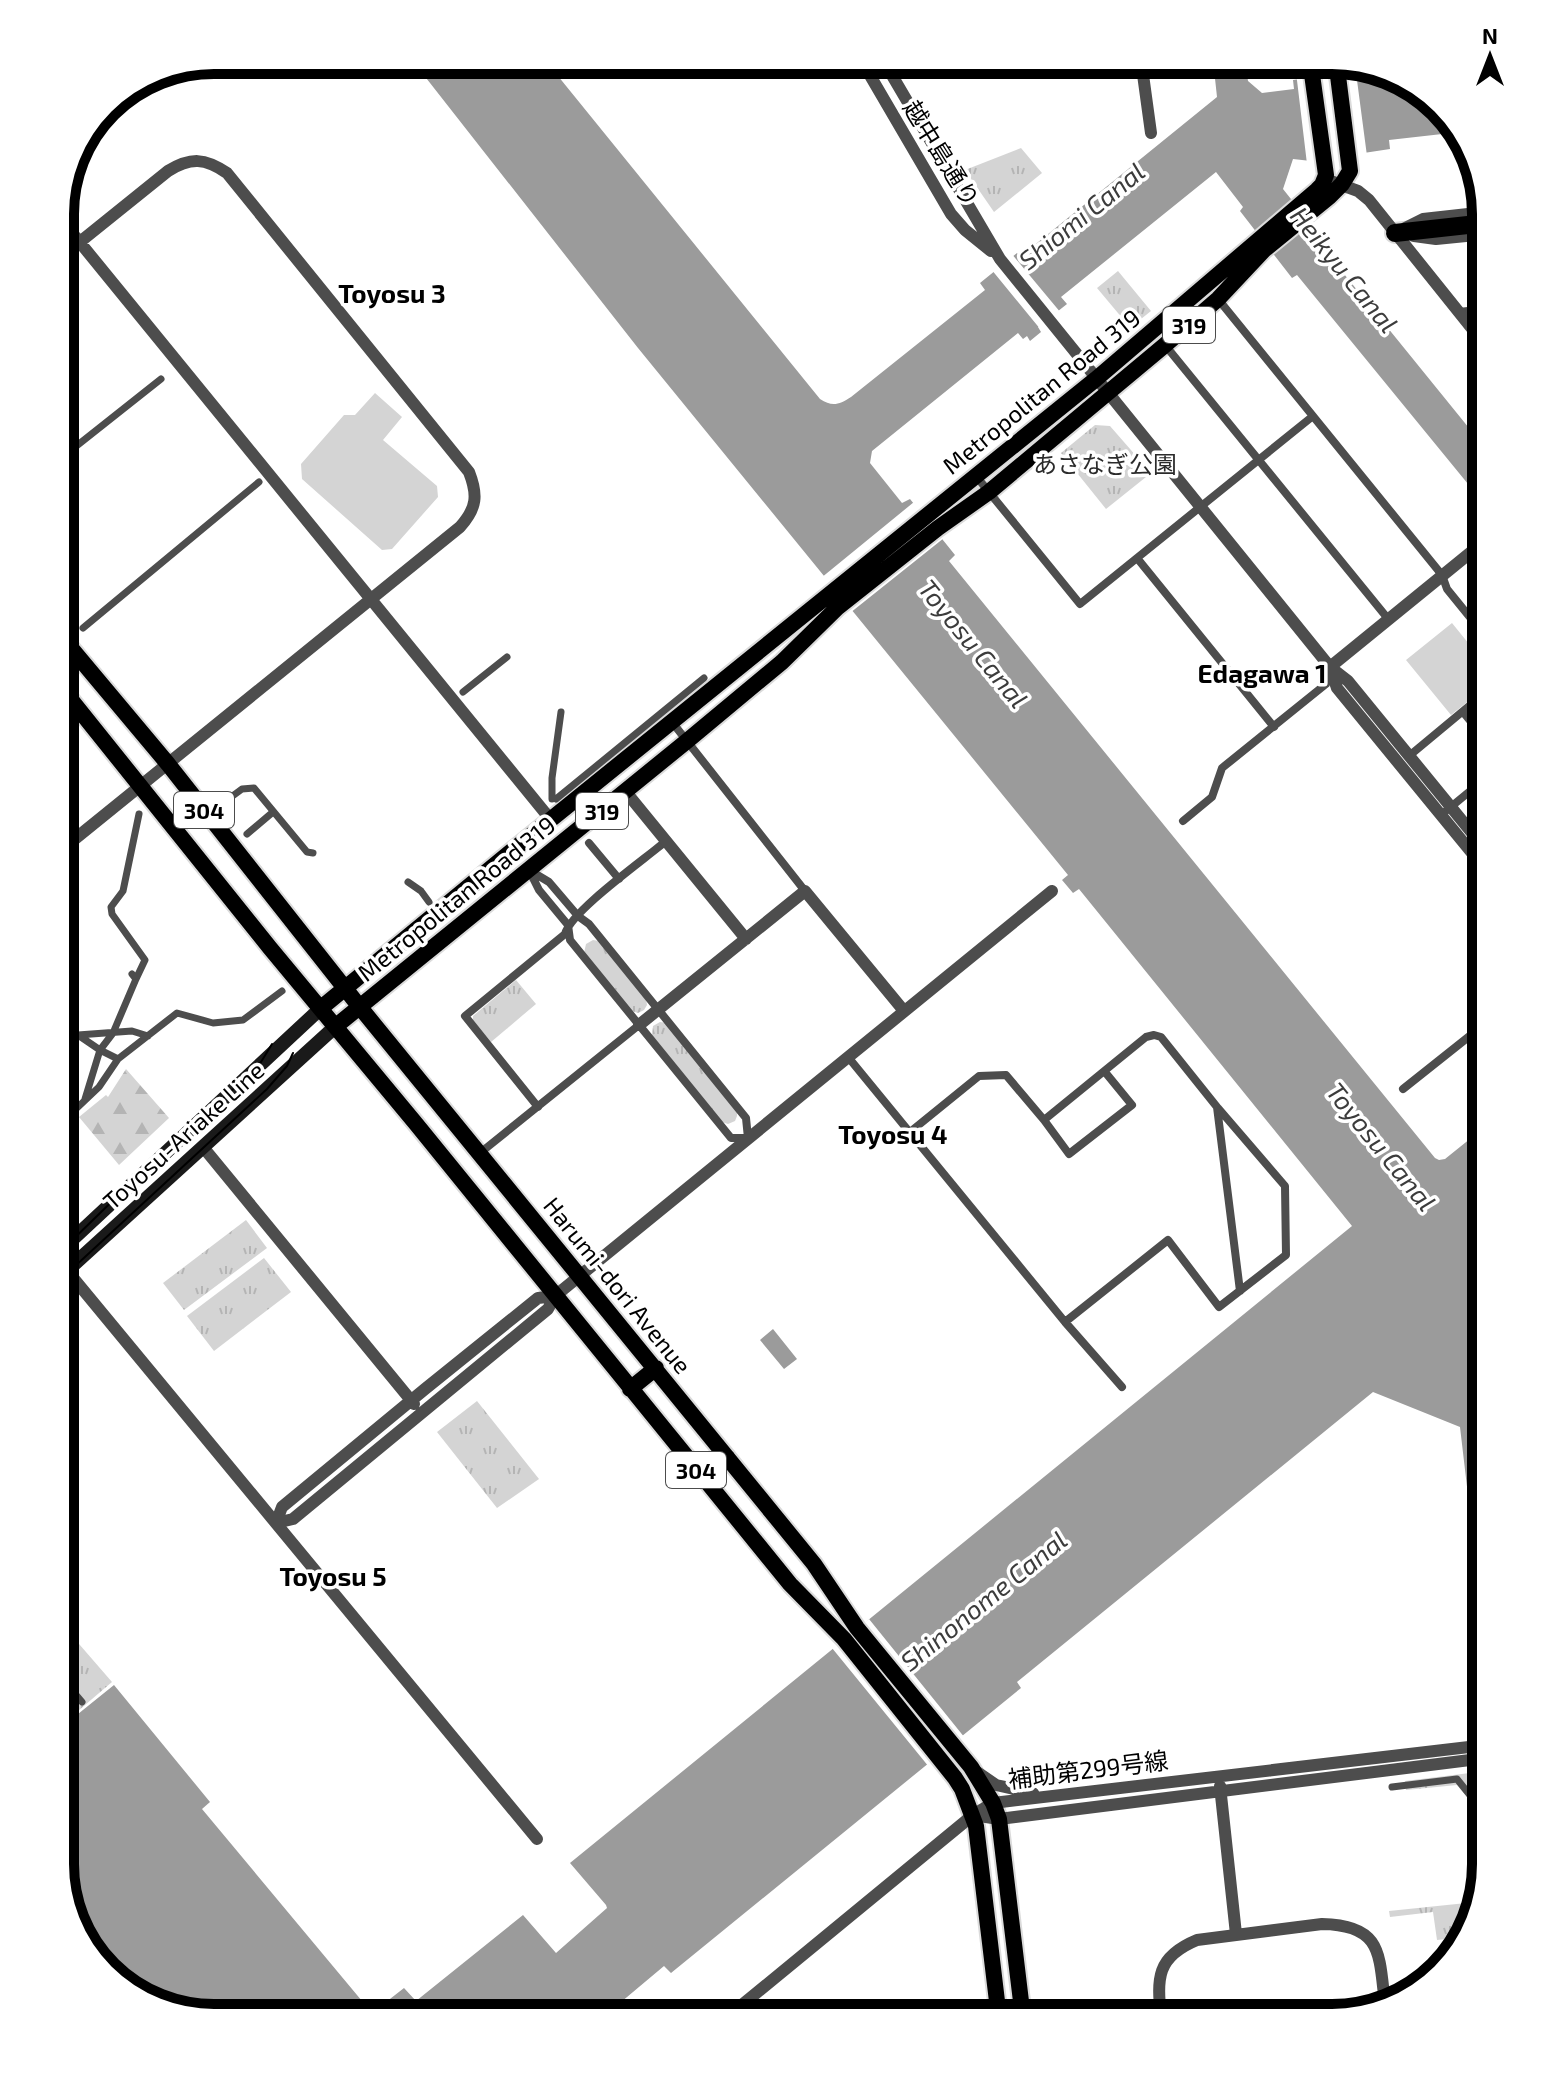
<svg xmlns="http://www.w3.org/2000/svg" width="1546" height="2078" viewBox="0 0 1546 2078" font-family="'Exo 2','Noto Sans JP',sans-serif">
<defs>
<pattern id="grass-tufts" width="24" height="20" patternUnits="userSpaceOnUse" patternTransform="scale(2)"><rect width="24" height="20" fill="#d4d4d4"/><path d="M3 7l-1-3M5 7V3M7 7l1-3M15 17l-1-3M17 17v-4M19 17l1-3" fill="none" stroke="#b4b4b4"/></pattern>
<pattern id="forest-firs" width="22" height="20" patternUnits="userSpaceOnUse" patternTransform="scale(2)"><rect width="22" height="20" fill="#d4d4d4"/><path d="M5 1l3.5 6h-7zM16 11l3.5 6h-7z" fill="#b4b4b4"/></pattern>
</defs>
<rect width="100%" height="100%" fill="#fff"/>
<!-- grass -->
<path fill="url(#grass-tufts)" d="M1021,148L1042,173L994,212L965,170Z
M1118,271L1151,311L1136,323L1134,321L1128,325L1097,288Z
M1095,425L1110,426L1151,473L1106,509L1061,453Z
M593,940L599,941L646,998L647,1005L644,1010L638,1013L632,1011L584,953L586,944Z
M516,980L536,1004L491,1042L473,1020V1016Z
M660,1022L667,1023L737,1110V1116L735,1121L728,1124L722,1122L652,1035L653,1026Z
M246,1220L267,1248L184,1310L163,1283Z
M264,1258L291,1292L214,1351L187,1316Z
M477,1401L539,1479L497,1508L437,1432Z
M60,1622L112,1682L78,1711L60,1690Z
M1486,1771V1865L1481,1884L1473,1804L1457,1785L1406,1790L1405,1781Z
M1476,1902L1467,1937L1437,1940L1433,1912L1390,1917L1389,1911Z"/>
<!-- forest -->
<path fill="url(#forest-firs)" d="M126,1069L169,1118L119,1165L79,1117L106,1095L108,1097Z"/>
<!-- pitch -->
<path fill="#d4d4d4" d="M375,393L402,417L383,440L437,486L438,497L392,549L382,550L302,479L301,464L344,415H355Z
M1452,623L1486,665V687L1451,715L1406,660Z"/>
<!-- water -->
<path fill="#9b9b9b" d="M412,60H545L820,399C832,407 839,405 851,397L985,290L980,283L1017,253L1021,256L1217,97L1213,60H1245L1248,81L1262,93L1294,89L1293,80L1300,79L1299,74L1362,67L1382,72L1383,78L1394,76L1409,81L1460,132L1389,140L1390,149L1311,161L1293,159L1283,189L1326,243L1323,248L1486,449V506L1297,275L1292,278L1240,211L1243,207L1216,172L1061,297L1067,304L1038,327L1041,332L1030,341L1027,336L1023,339L1018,333L872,451L870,463L902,503L910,499L955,555L949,561L1435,1158L1439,1160L1445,1159L1486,1126V1649L1460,1427L1373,1392L1017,1682L1021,1688L671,1973L664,1966L602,2018H204L137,1997L81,1941L60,1864V1693L78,1714L114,1685L210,1802L202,1809L372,2013L404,1988L416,2001L523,1915L556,1953L607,1908L606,1905L570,1863L1352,1226L1079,889L1073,893L1062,880L1068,875L638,348Z
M773,1329L797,1359L784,1369L760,1340Z"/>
<!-- pier -->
<path fill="#fff" d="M1355,65L1367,156L1307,164L1296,72Z
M1011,253L1061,313L1041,330L991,269Z
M914,502L944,538L850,613L821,578Z
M869,1619L965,1738L929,1767L832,1648Z"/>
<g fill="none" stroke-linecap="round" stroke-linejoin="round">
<defs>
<path id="primary" d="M60,635L168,764L359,1006L814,1564L857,1628L971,1767L993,1803L999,1819L1023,2018
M60,686L270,948L417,1125L790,1584L844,1639L955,1778L962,1789L976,1826L999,2018
M321,1008L513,850L1096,379L1317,190L1322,185L1326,175L1310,60
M336,1026L687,741L782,662L837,608L938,528L989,492L1165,345L1218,299L1264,250L1329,197L1342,184L1350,171L1336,60
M630,1389L656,1368
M701,1476L727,1457"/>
<path id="motorway" d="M1395,233L1486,223"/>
</defs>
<!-- primary casing -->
<use href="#primary" stroke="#dbdbdb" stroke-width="20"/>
<!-- motorway casing -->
<use href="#motorway" stroke="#dbdbdb" stroke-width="22"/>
<!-- pedestrian -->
<path stroke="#4d4d4d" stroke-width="7" d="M60,459L161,379
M83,628L259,482
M463,692L507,657
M552,799V778L561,712
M556,799L704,678
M223,803L242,789L254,788L307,852L313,853
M247,834L273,812
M408,882L421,891L429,902
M136,979L145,960L112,914L111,907L123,891L139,814
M78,1035L132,1031L148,1036
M78,1035L100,1050L118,1059
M85,1099L100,1050L113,1033L136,979L132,974
M60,1124L99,1087L118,1059L177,1013L213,1023L243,1020L282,991
M60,1676L82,1702
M1392,1787L1457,1779L1486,1815"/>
<!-- minor -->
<path stroke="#4d4d4d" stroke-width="8" d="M1218,299L1442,575L1447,589L1486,637
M1459,312L1486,309
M1165,345L1389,620
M976,476L1080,604L1313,416
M1137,558L1274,727
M1463,712L1486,740
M672,722L805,891
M1409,756L1486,692
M1441,815L1486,778
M1183,821L1212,797L1222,768L1326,684L1329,671
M589,843L619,879
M529,870L549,882L578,916L589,924L746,1118L748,1138H731L570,940L568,925L539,890Z
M848,1057L1065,1322L1122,1387
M1403,1089L1486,1023
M538,1107L465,1016L565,934C571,911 645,859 666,841
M1044,1120L1069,1154L1132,1105L1105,1072
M910,1132L979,1076L1006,1075L1044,1120L1146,1037L1154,1035L1161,1037L1217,1107L1240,1291
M480,1153L639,1025
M1065,1322L1168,1240L1219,1307L1286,1255L1285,1186L1218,1108"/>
<!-- tertiary -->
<path stroke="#4d4d4d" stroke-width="12" d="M861,60L951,214L965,230L991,251
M883,60L1000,259L1330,667L1348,681L1486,850
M1141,60L1151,133
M1325,179L1358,191L1369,200L1486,346
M60,218L551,820
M1405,228L1423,219L1486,212
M1414,236L1436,239L1486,234
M1330,667L1337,688L1486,870
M1330,667L1486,540
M626,792L746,939
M60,851L460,527C477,508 478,495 469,472L227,173C205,158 191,157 168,171L60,258
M639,1025L805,891L904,1011
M203,1147L414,1404
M60,1262L537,1839
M276,1523L293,1519L548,1309L555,1296L1052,891
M276,1523L282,1507L425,1389L538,1298L555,1296
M977,1772L996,1785L1033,1793
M1220,1786L1236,1934
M973,1815L999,1819L1486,1758
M726,2018L973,1815L993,1803L1486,1745
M1161,2018C1157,1978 1156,1957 1197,1940L1322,1924C1383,1925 1379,1955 1385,2004"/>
<!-- secondary -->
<path stroke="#1a1a1a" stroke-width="14" d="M60,1251L321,1008
M60,1277L336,1026"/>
<!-- primary -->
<use href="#primary" stroke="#000" stroke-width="16"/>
<!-- motorway -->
<use href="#motorway" stroke="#000" stroke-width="18"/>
<!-- tram -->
<path stroke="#000" stroke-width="2" d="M60,1252L133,1181L253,1071L261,1062L272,1044
M60,1280L267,1089L287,1066L293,1053"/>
</g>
<g text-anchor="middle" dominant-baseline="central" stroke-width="7" stroke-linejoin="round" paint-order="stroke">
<!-- shield labels -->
<g fill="#fff" stroke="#4c4c4c" stroke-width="2">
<rect x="1163" y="307" width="52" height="36" rx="6"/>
<rect x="174" y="792" width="60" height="36" rx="6"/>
<rect x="576" y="793" width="52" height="36" rx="6"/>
<rect x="666" y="1452" width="60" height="36" rx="6"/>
</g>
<g font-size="22" font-weight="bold" fill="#000">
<text x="1189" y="325">319</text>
<text x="204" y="810">304</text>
<text x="602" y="811">319</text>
<text x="696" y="1470">304</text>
</g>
<!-- street labels -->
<g font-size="24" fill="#000" stroke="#fff">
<text transform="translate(942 153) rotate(58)">越中島通り</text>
<text transform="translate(1041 391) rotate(-39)">Metropolitan Road 319</text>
<text transform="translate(456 898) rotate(-39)">Metropolitan Road 319</text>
<text transform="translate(183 1135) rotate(-42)">Toyosu-Ariake Line</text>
<text transform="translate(618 1285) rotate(51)">Harumi-dori Avenue</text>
<text transform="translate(1088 1769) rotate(-7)">補助第299号線</text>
</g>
<!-- park labels -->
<g font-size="24" fill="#2b2b2b" stroke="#fff">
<text x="1105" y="463">あさなぎ公園</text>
</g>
<!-- water labels -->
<g font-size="26" font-style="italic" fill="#3c3c3c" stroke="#fff">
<text transform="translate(1081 215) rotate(-39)">Shiomi Canal</text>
<text transform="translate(1345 269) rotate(51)">Heikyu Canal</text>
<text transform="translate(974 643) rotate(51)">Toyosu Canal</text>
<text transform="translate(1382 1146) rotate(51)">Toyosu Canal</text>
<text transform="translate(983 1600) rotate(-39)">Shinonome Canal</text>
</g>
<!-- neighbourhood labels -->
<g font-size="26" font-weight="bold" fill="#000" stroke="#fff">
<text x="392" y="292">Toyosu 3</text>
<text x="1262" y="672">Edagawa 1</text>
<text x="893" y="1133">Toyosu 4</text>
<text x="333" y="1575">Toyosu 5</text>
</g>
</g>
<!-- crop -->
<path d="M0 0H1546V2078H0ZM214 74H1332A140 140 0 0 1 1472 214V1864A140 140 0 0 1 1332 2004H214A140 140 0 0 1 74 1864V214A140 140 0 0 1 214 74Z" fill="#fff" fill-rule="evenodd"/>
<path fill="none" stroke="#000" stroke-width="10" d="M214 74H1332A140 140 0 0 1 1472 214V1864A140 140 0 0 1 1332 2004H214A140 140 0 0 1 74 1864V214A140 140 0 0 1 214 74Z"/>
<!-- north arrow -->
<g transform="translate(1490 56)" stroke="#ffffff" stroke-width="6" paint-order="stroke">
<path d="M0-6L14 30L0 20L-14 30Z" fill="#000000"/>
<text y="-12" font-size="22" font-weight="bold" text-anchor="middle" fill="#000000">N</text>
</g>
</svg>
